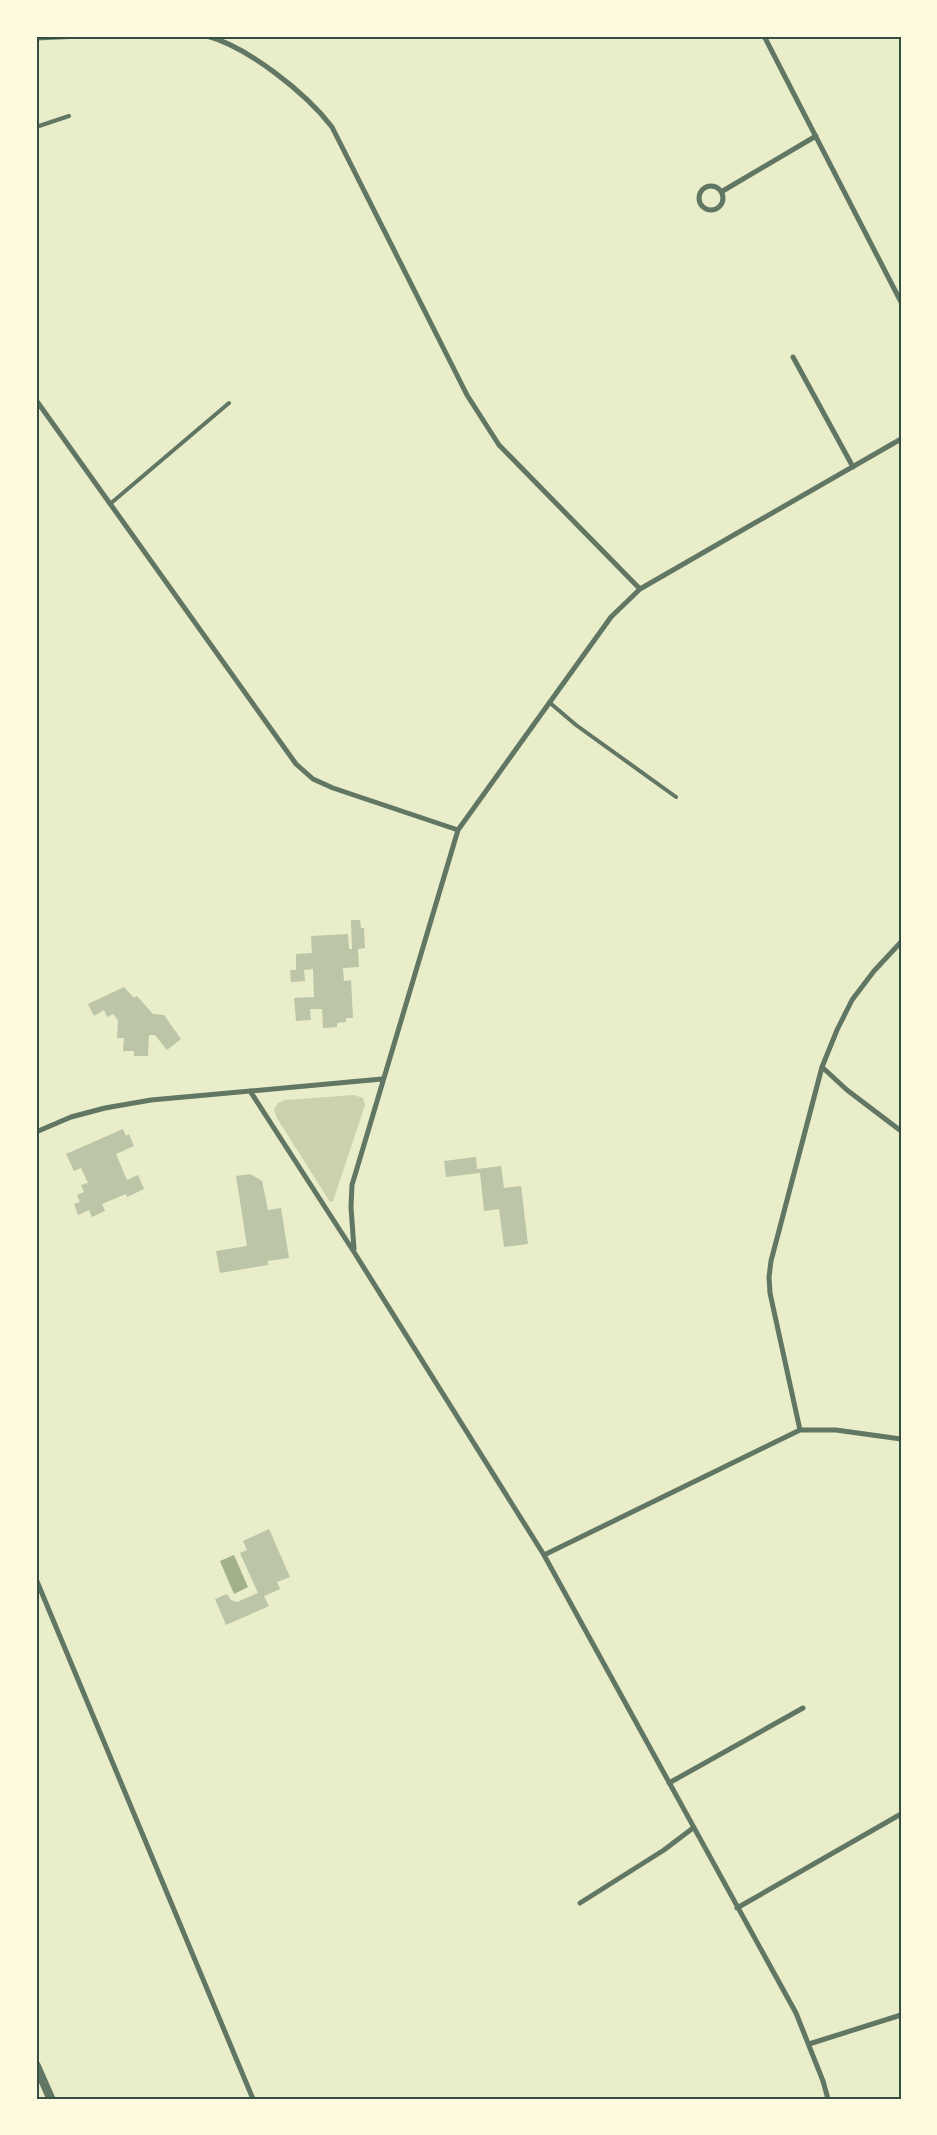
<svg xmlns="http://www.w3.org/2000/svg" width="937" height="2135" viewBox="0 0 937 2135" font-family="'Nunito Sans',sans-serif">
<rect width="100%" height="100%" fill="#e9edc9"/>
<!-- green -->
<path fill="#cad2ad" d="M354,1095L363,1098L365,1105L333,1201L330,1202L277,1118L274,1110L278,1103L285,1100Z"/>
<!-- water -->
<path fill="#a3b18a" d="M234,1555L248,1587L234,1594L220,1561Z"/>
<!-- building -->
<path fill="#bcc5a7" d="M351,920H360L361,928H364L365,948L358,949L359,967L343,968L344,981L351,980L353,1018H346V1022L337,1023V1027L323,1028L322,1009H310L311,1020L296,1021L294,998L314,997L313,969L304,970L305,981L291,982L290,970H296V954L312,953L311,936L348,934L349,949H352Z
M124,987L134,998L137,996L153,1014L164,1015L181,1039L167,1050L155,1035H149L148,1056H134V1051H123L124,1038H117L118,1020L113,1014L107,1017L104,1010L94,1016L88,1004Z
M123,1129L126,1136L129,1134L134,1146L116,1154L127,1180L138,1175L144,1189L127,1197L126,1194L102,1204L105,1211L92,1217L89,1210L78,1215L74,1204L80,1202L77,1195L84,1192L81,1185L88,1183L81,1168L74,1171L66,1154Z
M476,1157L477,1169L501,1166L504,1188L521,1186L528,1244L504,1247L499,1209L484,1211L480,1173L446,1177L444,1161Z
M250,1174L262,1181L268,1210L281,1208L289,1258L268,1261V1265L220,1273L216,1251L247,1246L236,1176Z
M269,1529L290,1577L277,1582L280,1589L264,1596L269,1606L226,1625L215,1599L227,1594L231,1600L237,1602L258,1593L240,1553L247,1550L243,1541Z"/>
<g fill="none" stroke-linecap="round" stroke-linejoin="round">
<!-- service -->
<path stroke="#617663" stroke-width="4" d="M36,127L69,116
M110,504L229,403
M549,702L576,725L676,797"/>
<!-- minor -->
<path stroke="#617663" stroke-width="5" d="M207,36C248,47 306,93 332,127L467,395L499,445L640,589
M764,36L901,302
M36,38L81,36
M699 198a12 12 0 1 1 24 0a12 12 0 1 1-24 0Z
M721,192L816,136
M793,357L853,467
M36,400L296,764L313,779L333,788L458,830
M822,1067L847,1090L901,1131
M250,1091L354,1252L544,1555L796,2013L823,2081L828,2099
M36,1132L71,1117L105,1108L151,1100L382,1079
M354,1249L351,1207L352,1185L458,830L611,617L640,589L901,439
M800,1430L770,1293L769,1277L771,1261L822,1067L837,1030L852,1000L874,971L901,942
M544,1555L800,1430H836L901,1439
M36,1579L253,2099
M669,1783L803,1708
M580,1903L664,1850L693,1828
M737,1908L901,1814
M809,2044L901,2015"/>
<!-- tertiary -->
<path stroke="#617663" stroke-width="9" d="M36,2065L51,2099"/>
</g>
<!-- border -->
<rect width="937" height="2135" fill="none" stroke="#fefae0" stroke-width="75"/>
<rect x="38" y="38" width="862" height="2060" fill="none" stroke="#344e41" stroke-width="2"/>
</svg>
